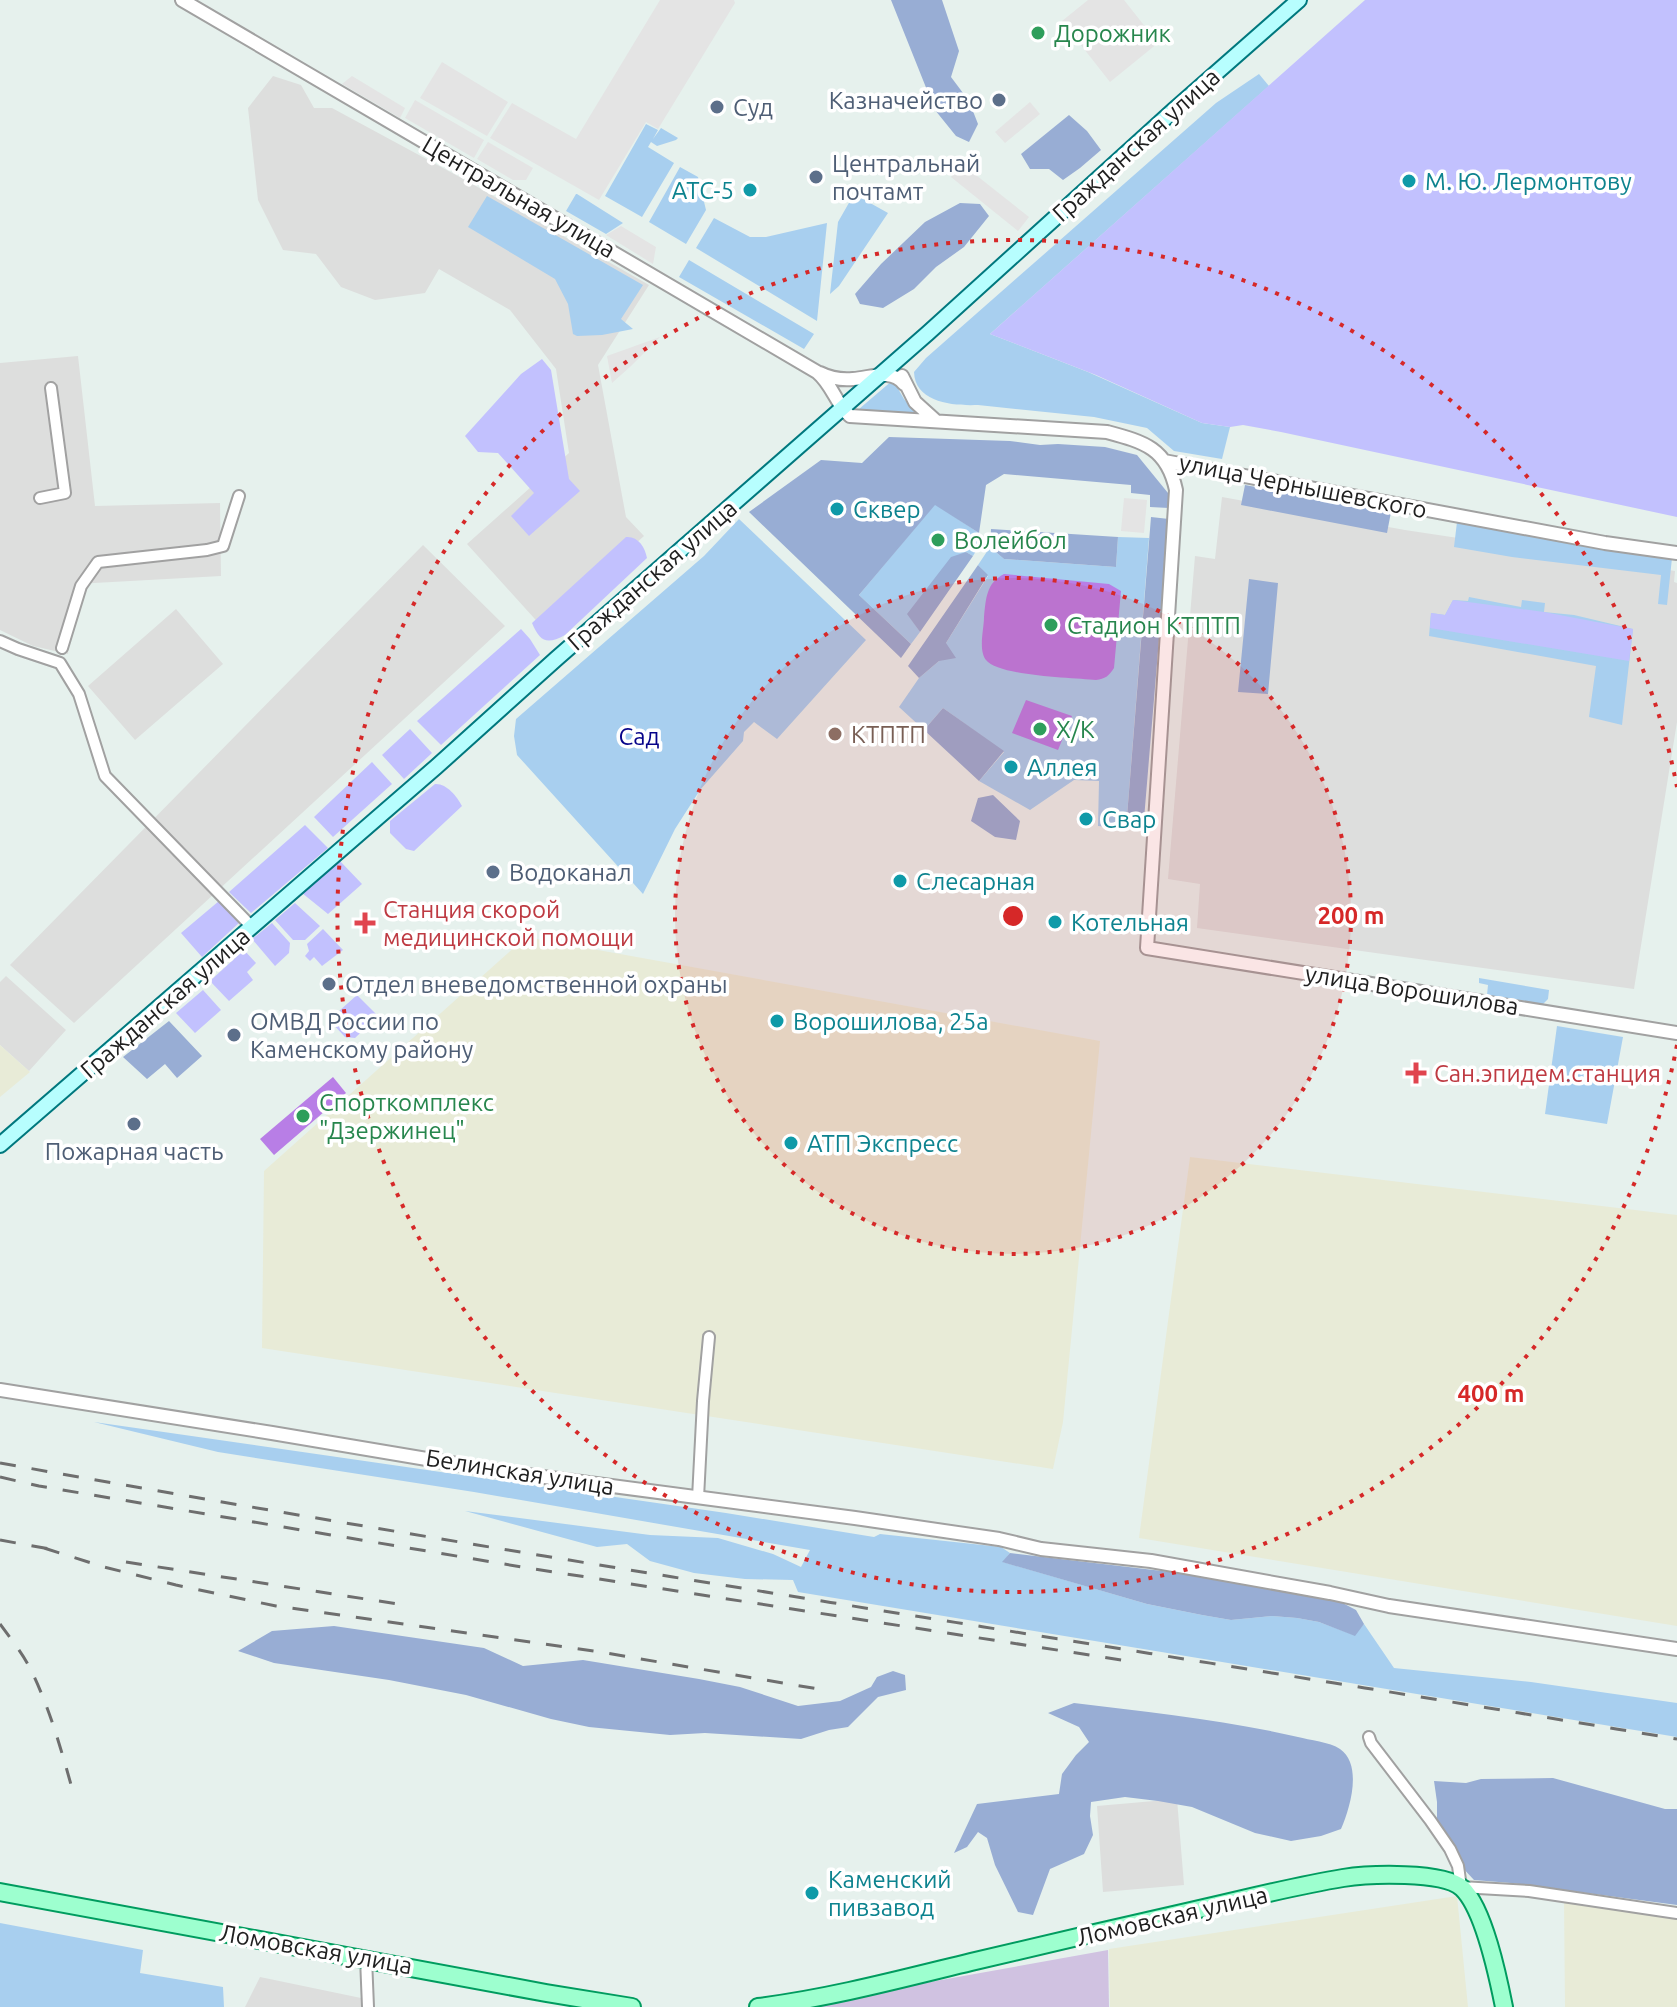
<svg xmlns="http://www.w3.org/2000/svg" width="1677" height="2007" viewBox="0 0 1677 2007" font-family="Ubuntu,sans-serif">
<rect width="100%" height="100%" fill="#e6f1ed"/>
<!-- residential -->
<path fill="#dddedd" d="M273,76L301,85L314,108H332L467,181L649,285L598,365L626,517L644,536L543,628L467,544L569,453L556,369L510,310L439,269L425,293L375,300L341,287L316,254L283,250L258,200L248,108Z
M78,356L95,506L220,503L221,576L76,584L68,654L33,646L0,630V363Z
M1222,497L1405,530L1675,571L1674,582L1677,583V722L1634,989L1197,928L1200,884L1168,879L1195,556L1215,559Z
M423,545L505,626L74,1023L10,965Z
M176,609L223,664L135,740L88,686Z
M6,976L66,1030L29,1071L0,1045V982Z
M1177,1799L1184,1885L1103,1892L1097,1806Z
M260,1977L361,1998V2007H245Z"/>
<!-- industrial -->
<path fill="#e8ebd7" d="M526,937L1100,1041L1063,1422L1053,1469L262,1348L264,1171Z
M0,1045L30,1072L0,1097Z
M1190,1157L1677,1215V1626L1139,1538Z
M1457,1896L1468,2007H1110L1109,1949Z
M1564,1900L1677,1917V2007H1565Z"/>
<!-- grass -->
<path fill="#a8cfef" d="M1259,74L1269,86L990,334L1088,372L1202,423L1230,427L1222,459L1174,451L1147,428L1094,417L978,405C954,406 915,403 914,372L926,358L1216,103Z
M646,124L658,130L653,139L661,128L678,138L676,140L657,146L651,142L648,147L674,163L642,217L605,196Z
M680,167L698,177L706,210L686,244L649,222Z
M576,194H577L623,223L606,234L566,211Z
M854,194L888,213L839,286L830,294L838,222Z
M487,196L643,285L621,319L633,329L602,335L577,336L573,334L568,304L555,279L468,227Z
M714,218L750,237H766L827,223L817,321L696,248Z
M689,260L814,334L804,349L679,277Z
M893,380L904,399L919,416L859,409Z
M935,504L979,533L980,544L973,556L966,552L908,614L920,632L911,644L859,595Z
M739,519L866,640L777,739L754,722L744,732L743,741L700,790L675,829L643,894L517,755L514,736L516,719L704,556Z
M1457,522L1672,558L1667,605L1658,604L1661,575L1512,557L1454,547Z
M1118,537L1149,538L1126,829L1098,826L1099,781L1074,780L1030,810L979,781L1004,752L943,708L924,730L899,707L919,678L939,661L946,643L988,576L978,565L990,547L1004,559L1116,567Z
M1469,597L1521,607L1522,600L1545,603L1544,612L1574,615L1633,629L1622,725L1589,717L1596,666L1429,636L1431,613L1445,615L1453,600L1468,601Z
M1479,978L1549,990L1548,999L1542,1005L1487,995L1488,985L1479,983Z
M1557,1026L1623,1037L1607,1124L1545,1114Z
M94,1422L726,1513L874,1537L880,1534L1001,1547L1010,1553L1003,1562L1147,1604L1202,1615L1231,1620L1272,1616L1297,1618L1319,1622L1354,1635L1364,1624L1394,1668L1531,1682L1677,1703V1737L798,1592L793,1580L745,1579L694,1573L650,1561L627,1544L597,1547L465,1511L650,1535L718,1538L773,1554L801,1567L810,1550L474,1492L218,1452Z
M0,1923L143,1950L140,1973L223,1987L224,2007H0Z"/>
<!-- forest -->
<path fill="#98add4" d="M891,0H942L959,51L951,77L969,101L978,124L969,142L956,136L935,110Z
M1069,115L1087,131L1101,150L1080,168L1063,180L1049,169H1030L1021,154Z
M960,203L980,204L989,216L964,247L936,267L914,289L883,308L860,304L855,294L881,264L925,222Z
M889,437L1010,441L1040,445L1058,444L1105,447L1137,455L1168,493L1169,508L1150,507V495L1131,493V485L1004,474L986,485L979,533L935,505L859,595L911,644L901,658L749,512L821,460L862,463Z
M1245,485L1391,512L1387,533L1241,505Z
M1151,517L1169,519L1143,831L1126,829Z
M991,529L1118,537L1116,567L1004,559L990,547Z
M966,552L973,556L920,632L907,614L951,557Z
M978,565L988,575L946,643L956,658L939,661L919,678L908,666Z
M1249,579L1278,583L1268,694L1238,692Z
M943,708L1004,751L979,781L924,730Z
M993,795L1020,821L1016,840L995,837L971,821L978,798Z
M169,1021L202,1056L177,1078L165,1064L147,1079L123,1057Z
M1010,1553L1213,1577L1293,1594L1333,1598L1356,1610L1364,1624L1355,1636L1319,1622L1297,1618L1272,1616L1231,1620L1202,1615L1147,1604L1002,1562Z
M334,1626L484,1648L523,1666L583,1660L699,1679L740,1687L798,1706L840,1701L871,1687L877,1677L893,1671L905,1675L906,1690L878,1697L848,1727L829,1730L801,1739L705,1733L670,1735L589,1727L551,1719L466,1695L389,1680L274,1663L238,1651L272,1631Z
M1074,1703C1149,1712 1225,1720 1298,1737C1309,1740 1330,1742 1340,1749C1363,1765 1350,1808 1341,1829L1321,1836L1291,1841L1255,1833L1192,1807L1158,1801L1125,1797L1091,1802L1090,1816L1093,1835L1084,1854L1050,1869L1033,1915L1018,1912L995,1865L987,1838L978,1832L967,1847L954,1853L977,1804L1059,1794L1062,1774L1076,1755L1089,1742L1079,1727L1048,1713Z
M1553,1778L1665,1809H1677V1905L1511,1883L1474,1880L1461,1866L1437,1822V1802L1434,1781L1466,1783L1481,1779Z"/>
<!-- wetland -->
<path fill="#d0c2e1" d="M1108,1950L1109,2007H790Z"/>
<!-- park -->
<path fill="#c2c1fe" d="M1365,0H1677V517L1281,432L1243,425L1230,427L1202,423L1096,375L990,334Z
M542,359L551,370L569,479L580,491L529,536L511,516L534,493L498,453L478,452L465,436L521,374Z
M626,537C638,536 645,547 647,558L565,635C547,645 540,642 532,623Z
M1453,600L1544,612L1633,629L1629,661L1430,628L1431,613L1445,615Z
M521,629L530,639L540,655L441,745L417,721Z
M410,729L432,753L404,779L382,755Z
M372,762L392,784L333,837L314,817Z
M435,784C446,783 457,796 462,806L414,851L406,849L390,833V821Z
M305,825L328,848L251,913L229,892Z
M340,861L362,884L328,914L302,893Z
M219,901L240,922L202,957L181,933Z
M295,903L320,926L305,940H293L275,920Z
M272,923L290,943L289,953L275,966L252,939Z
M323,929L343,950L322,966L314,957L310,961L305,956L309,951L307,944Z
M244,950L256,963L247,972L253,980L229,1001L210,981Z
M203,990L221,1010L195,1033L176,1013Z
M357,995L378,1016L355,1038L345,1037L329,1020Z"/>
<!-- pitch -->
<path fill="#b87ee6" d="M1004,574L1109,584L1121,591L1114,668C1109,676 1105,679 1096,680C1073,678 998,676 986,660C978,650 984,629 984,617C986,599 986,583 1004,574Z
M1026,700L1072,716L1058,750L1012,733Z
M333,1077L346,1093L274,1155L260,1139Z"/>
<!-- parking -->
<path fill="#e4e4e4" d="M660,0H734L735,3L658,129L646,122L599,200L490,138L512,103L576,139Z
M1088,0H1124L1158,43L1110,82L1062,21Z
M442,62L508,102L487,136L420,98Z
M352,76L405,108L400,118L342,84Z
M415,100L484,140L474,158L405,118Z
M1030,102L1040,114L1005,143L995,132Z
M488,142L533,168L526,180H513L477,159Z
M962,164L1029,217L1018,231L951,177Z
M621,226L656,247L653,264L606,235Z
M660,337L631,366L612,383L607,356Z
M1124,498L1147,500L1144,533L1121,531Z"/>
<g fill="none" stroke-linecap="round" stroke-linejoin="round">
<defs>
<path id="minor" d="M40,498L65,493L51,388
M0,641L18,649L60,663L79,694L105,776L252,927
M62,648L81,586L98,562L207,550L223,546L239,496
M698,1498L703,1401L709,1337
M1369,1737L1371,1743L1430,1820L1450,1849L1458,1866L1461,1887L1529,1891L1677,1913
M366,1958L368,2007"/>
<path id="tertiary" d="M182,0L817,372C833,385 836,405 850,416L1107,432C1144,442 1167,448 1176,490L1147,948L1677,1033
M820,373C830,378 842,380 853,379C871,378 891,368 904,384
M902,376L915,402L936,421
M1164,461L1605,543L1677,553
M0,1390L272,1433L498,1471L855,1518L999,1539L1041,1549L1151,1561L1330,1593L1389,1606L1677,1649"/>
<path id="secondary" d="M0,1145L436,767L556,659L928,333L1174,110L1299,0"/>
<path id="primary" d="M0,1892L546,1993L632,2007
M758,2007C830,1998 901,1979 971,1962C1046,1944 1120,1927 1195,1910C1244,1899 1294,1886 1343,1878C1369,1874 1443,1871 1462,1888C1484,1909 1498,1977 1504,2007"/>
</defs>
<!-- minor casing -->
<use href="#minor" stroke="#a1a1a1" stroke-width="14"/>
<!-- tertiary casing -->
<use href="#tertiary" stroke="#a1a1a1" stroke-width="16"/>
<!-- secondary casing -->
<use href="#secondary" stroke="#00787e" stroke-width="18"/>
<!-- primary casing -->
<use href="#primary" stroke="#009c5f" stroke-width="20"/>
<!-- minor -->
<use href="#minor" stroke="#fff" stroke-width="10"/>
<!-- tertiary -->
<use href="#tertiary" stroke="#fff" stroke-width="12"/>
<!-- secondary -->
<use href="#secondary" stroke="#b7fefe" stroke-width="14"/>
<!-- primary -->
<use href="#primary" stroke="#9dffcf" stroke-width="16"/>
<!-- rail -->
<path stroke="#6e6e6e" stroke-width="3" stroke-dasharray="16 16" stroke-linecap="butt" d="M0,1463C558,1563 1118,1646 1677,1739
M0,1477L39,1486L528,1568L1128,1661
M0,1540L55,1550
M44,1548L104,1567L176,1585L276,1606L594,1651L830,1691
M126,1562L398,1604
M0,1624C11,1639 23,1654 31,1670C51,1711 63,1756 75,1799"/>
</g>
<!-- distance rings -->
<circle cx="1013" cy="916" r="338" fill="#d62828" fill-opacity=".12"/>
<g fill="none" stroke="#d62828" stroke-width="4" stroke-dasharray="4 8">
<circle cx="1013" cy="916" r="338"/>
<path d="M1677 1045A676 676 0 1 1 1677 787"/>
</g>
<!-- markers -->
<g fill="#2e9e5b" stroke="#fff" stroke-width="3">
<circle cx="1038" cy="33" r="8"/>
<circle cx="938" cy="540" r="8"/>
<circle cx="1051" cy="625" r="8"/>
<circle cx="1040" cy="729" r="8"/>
<circle cx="303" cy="1116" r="8"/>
</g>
<g fill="#5c6f8a" stroke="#fff" stroke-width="3">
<circle cx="999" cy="100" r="8"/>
<circle cx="717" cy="107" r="8"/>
<circle cx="816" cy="177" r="8"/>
<circle cx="493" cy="872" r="8"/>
<circle cx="329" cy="984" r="8"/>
<circle cx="234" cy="1035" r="8"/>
<circle cx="134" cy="1124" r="8"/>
</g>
<g fill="#0f9aa8" stroke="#fff" stroke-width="3">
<circle cx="1409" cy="181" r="8"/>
<circle cx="750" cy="190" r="8"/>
<circle cx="837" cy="509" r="8"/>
<circle cx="1011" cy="767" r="8"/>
<circle cx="1086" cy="819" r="8"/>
<circle cx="900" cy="881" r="8"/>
<circle cx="1055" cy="922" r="8"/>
<circle cx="777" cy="1021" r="8"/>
<circle cx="791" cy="1143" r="8"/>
<circle cx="812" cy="1893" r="8"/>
</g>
<circle fill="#8d6e63" stroke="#fff" stroke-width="3" cx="835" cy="734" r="8"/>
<g fill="#e0444e" stroke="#fff" stroke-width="3">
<path d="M361 911h8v8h8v8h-8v8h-8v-8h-8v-8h8z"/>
<path d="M1412 1061h8v8h8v8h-8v8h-8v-8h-8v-8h8z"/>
</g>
<g text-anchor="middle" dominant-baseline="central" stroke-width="7" stroke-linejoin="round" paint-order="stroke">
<!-- leisure labels -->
<g font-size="24" fill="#27864d" stroke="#fff" text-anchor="start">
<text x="1054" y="33">Дорожник</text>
<text x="954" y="540">Волейбол</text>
<text x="1067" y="625">Стадион КТПТП</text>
<text x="1056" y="729">Х/К</text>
<text x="319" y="1102">Спорткомплекс<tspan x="319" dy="28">"Дзержинец"</tspan></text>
</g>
<!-- service labels -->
<g font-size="24" fill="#4e5e75" stroke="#fff" text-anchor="start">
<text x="983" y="100" text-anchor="end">Казначейство</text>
<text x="733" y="107">Суд</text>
<text x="832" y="163">Центральнай<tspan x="832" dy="28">почтамт</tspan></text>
<text x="509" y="872">Водоканал</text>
<text x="345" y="984">Отдел вневедомственной охраны</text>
<text x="250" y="1021">ОМВД России по<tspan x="250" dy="28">Каменскому району</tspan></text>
<text x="134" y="1151" text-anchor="middle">Пожарная часть</text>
</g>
<!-- street labels -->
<g font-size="24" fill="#202020" stroke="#fff">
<text transform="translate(1136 145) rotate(-42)">Гражданская улица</text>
<text transform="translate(519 197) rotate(30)">Центральная улица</text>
<text transform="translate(1303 486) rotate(11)">улица Чернышевского</text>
<text transform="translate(652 575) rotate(-41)">Гражданская улица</text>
<text transform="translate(1412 990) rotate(9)">улица Ворошилова</text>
<text transform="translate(165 1003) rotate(-41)">Гражданская улица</text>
<text transform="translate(520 1472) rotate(9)">Белинская улица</text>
<text transform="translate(1172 1916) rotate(-13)">Ломовская улица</text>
<text transform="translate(316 1949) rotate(10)">Ломовская улица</text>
</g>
<!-- culture labels -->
<g font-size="24" fill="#0d838f" stroke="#fff" text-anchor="start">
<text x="1425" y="181">М. Ю. Лермонтову</text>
<text x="734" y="190" text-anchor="end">АТС-5</text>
<text x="853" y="509">Сквер</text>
<text x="1027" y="767">Аллея</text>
<text x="1102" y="819">Свар</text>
<text x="916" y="881">Слесарная</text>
<text x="1071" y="922">Котельная</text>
<text x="793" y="1021">Ворошилова, 25а</text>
<text x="807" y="1143">АТП Экспресс</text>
<text x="828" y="1879">Каменский<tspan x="828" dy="28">пивзавод</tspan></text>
</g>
<!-- education labels -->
<g font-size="24" fill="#785e54" stroke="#fff" text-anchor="start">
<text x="851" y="734">КТПТП</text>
</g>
<!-- park labels -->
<g font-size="24" fill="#060389" stroke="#fff">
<text x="639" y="736">Сад</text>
</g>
<!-- health labels -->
<g font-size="24" fill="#be3a42" stroke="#fff" text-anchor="start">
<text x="383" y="909">Станция скорой<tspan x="383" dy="28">медицинской помощи</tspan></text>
<text x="1434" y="1073">Сан.эпидем.станция</text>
</g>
</g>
<circle cx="1013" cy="916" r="12" fill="#d62828" stroke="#fff" stroke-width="4"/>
<g font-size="24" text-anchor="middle" font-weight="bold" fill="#d62828" stroke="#fff" stroke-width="7" stroke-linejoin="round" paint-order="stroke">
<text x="1351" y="924">200 m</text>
<text x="1491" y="1402">400 m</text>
</g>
</svg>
